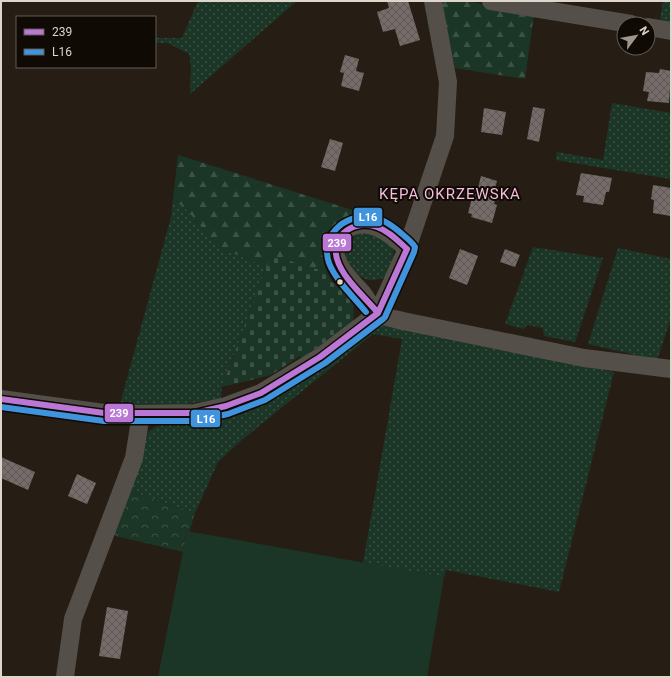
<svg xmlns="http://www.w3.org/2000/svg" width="672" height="678" viewBox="0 0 672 678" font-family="Roboto,sans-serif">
<defs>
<pattern id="grass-dots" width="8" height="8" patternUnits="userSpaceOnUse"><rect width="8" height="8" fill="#1b3626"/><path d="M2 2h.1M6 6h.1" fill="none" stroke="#3c5244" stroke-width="1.8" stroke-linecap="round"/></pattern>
<pattern id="forest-firs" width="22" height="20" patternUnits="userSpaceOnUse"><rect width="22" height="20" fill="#1b3626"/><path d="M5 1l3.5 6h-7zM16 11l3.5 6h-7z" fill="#3c5244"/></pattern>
<pattern id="cemetery-stones" width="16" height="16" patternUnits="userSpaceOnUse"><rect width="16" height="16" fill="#1b3626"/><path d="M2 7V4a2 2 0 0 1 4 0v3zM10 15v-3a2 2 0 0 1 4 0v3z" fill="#3c5244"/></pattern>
<pattern id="park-crowns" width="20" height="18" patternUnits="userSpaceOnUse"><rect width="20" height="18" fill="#1b3626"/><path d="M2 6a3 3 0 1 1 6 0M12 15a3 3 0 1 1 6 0" fill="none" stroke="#3c5244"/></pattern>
<pattern id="building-cross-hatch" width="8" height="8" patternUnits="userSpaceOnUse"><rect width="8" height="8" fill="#756c6a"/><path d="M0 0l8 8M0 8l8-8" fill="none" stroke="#5e5856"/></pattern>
</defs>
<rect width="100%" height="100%" fill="#261e15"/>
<!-- grass -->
<path fill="url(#grass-dots)" d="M198,1H297L190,94L191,66L189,54L168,43H155V38H182Z
M663,1H671V23L660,20Z
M612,103L671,113L670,179L556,160L557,152L603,160Z
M173,199L187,210L218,247L266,267L222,387L221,399L164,407L120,404L171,217Z
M360,233C374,234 383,238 393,247L394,259L388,276C383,278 378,280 372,280C363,280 356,274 352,267C340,251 341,242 360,233Z
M533,247L603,258L575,342L544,336L543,328L527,325L524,329L505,324Z
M618,248L671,259V318L657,360L588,344Z
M385,323L614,372L559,592L446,570L444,577L363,563L402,339L373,334L243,439L218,462L195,513L128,490L148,432L160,424L193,423L290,388L370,328Z"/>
<!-- forest -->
<path fill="url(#forest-firs)" d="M442,1H466L534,14L525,79L455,68L440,5Z
M178,155L365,214C340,219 316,229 323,259C325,268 327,276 334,284C339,290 348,294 354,298L302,358L301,356L236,349L266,267L218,247L187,210L173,199Z"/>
<!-- cemetery -->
<path fill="url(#cemetery-stones)" d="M271,255L326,272L334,285L354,298L353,323L302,358L300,356L271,375L222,387Z"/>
<!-- park -->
<path fill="url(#park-crowns)" d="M128,490L195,513L183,552L112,535Z"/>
<!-- garden -->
<path fill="#1b3626" d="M187,531L444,577L427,677H158Z"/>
<!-- building -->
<path fill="url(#building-cross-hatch)" d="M387,1H408L420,40L400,46L395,29L383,32L377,12L389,8Z
M345,55L359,59L356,71L364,73L359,91L341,86L344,73L340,72Z
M660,69L671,71L669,103L647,101L649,92L643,91L646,72L659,73Z
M533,107L545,109L539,142L527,139Z
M484,108L506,112L502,135L481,132Z
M330,139L343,143L335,171L321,167Z
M581,173L612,178L609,192H606L603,205L583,202L584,196L576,195Z
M481,176L497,181L493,197L496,198L494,204L497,205L492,223L471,217L472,214L468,213L474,191L477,192Z
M653,185L671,188V216L653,213L654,200L651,199Z
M460,249L478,256L467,285L449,278Z
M505,249L520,255L515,267L500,262Z
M1,457L35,472L28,490L1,478Z
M77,474L96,483L87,504L68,496Z
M107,607L128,611L120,659L99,656Z"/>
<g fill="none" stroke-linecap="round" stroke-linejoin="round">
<!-- minor -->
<path stroke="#554f49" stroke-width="18" d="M491,1L631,24
M648,27L671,31
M407,249C390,233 367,214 344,231C338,236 335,242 335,250C336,268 353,282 364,295C368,301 372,308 377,312C382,317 395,319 403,321L584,358L671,369
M1,399L104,413L141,414L195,413L226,406L261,393L320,357L378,313L407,249L445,136L448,82L433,1
M65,677L73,619L134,458L141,414"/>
<defs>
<path id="bus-1" d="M378,313C365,297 343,279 337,259C330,234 356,219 377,227C389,231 398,241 407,249
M1,399L104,413H195L226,406L261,393L320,357L378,313L407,249"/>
<path id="bus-2" d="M366,312C354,297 336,281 329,263C320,236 344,214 370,217C382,218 393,226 402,234C407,238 412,242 415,247L414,252L385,317
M1,407L104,421H195L228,414L265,400L325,363L383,319"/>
</defs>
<!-- bus-1 casing -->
<use href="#bus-1" stroke="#100a05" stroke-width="9"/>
<!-- bus-2 casing -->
<use href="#bus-2" stroke="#100a05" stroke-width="9"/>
<!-- bus-1 -->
<use href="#bus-1" stroke="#ba77d6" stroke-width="6"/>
<!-- bus-2 -->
<use href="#bus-2" stroke="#4094de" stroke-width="6"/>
</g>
<!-- markers -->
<circle fill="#ded5cb" stroke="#100a05" stroke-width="1.5" cx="340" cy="282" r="3.5"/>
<g text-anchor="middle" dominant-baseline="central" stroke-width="4" stroke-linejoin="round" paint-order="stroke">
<!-- quarter labels -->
<g font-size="15" letter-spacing="1" fill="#f7bcde" stroke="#100a05">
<text x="450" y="194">KĘPA OKRZEWSKA</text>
</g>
</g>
<g stroke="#100a05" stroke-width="1.5">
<rect x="353" y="207" width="30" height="20" rx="4" fill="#4094de"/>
<rect x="322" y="233" width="30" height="19" rx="4" fill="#ba77d6"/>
<rect x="104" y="403" width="30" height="20" rx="4" fill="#ba77d6"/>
<rect x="190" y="409" width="31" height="19" rx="4" fill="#4094de"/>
</g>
<g font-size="11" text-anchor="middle" font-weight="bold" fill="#fff">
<text x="368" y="221">L16</text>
<text x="337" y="247">239</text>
<text x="119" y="417">239</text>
<text x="206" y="423">L16</text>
</g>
<!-- border -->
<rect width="672" height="678" fill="none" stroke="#ded5cb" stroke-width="4"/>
<!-- legend -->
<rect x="16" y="16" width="140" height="52" fill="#100a05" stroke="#625b54"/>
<rect x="24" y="29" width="20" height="6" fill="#ba77d6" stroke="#625b54"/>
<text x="52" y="36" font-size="12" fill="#ded5cb">239</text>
<rect x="24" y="49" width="20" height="6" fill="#4094de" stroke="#625b54"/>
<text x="52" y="56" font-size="12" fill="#ded5cb">L16</text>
<!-- north arrow -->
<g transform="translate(636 36) rotate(58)"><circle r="19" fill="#100a05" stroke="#625b54"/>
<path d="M0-3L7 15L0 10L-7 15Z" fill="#9e958b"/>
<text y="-6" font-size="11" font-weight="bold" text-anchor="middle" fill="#ded5cb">N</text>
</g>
</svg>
